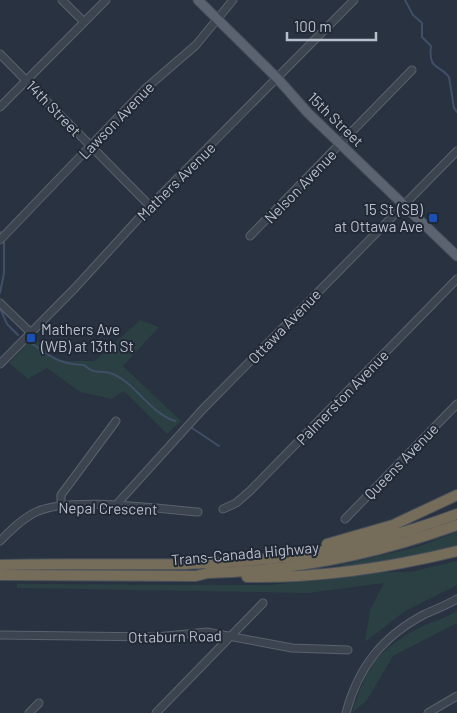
<svg xmlns="http://www.w3.org/2000/svg" width="457" height="713" viewBox="0 0 457 713" font-family="Barlow,sans-serif">
<rect width="100%" height="100%" fill="#283240"/>
<!-- green -->
<path fill="#2b4042" d="M140,320L159,327L123,366L181,421L167,434L124,391L111,399L80,392L47,368L28,379L9,363L34,336L56,361H95Z
M457,532V546L407,559L342,569L341,565L417,547Z
M457,561V585L405,611L365,642L370,610L384,583L308,593L17,588V584L270,585L387,572H410Z
M457,611V623L393,656L367,700L352,713C365,671 375,652 415,630C428,623 444,619 457,611Z"/>
<g fill="none" stroke-linecap="round" stroke-linejoin="round">
<!-- stream -->
<path stroke="#404f68" stroke-width="2" d="M405,0L413,15L422,23V37L431,46C428,71 440,64 449,77L454,108L457,112
M0,232L1,233
M0,293L4,273V240
M0,308L7,324L18,335
M28,341C50,355 56,364 84,365C96,376 100,369 113,374C136,384 150,413 175,421
M192,428L219,446"/>
<defs>
<path id="minor" d="M62,0L84,22
M0,54L150,206
M0,107L106,0
M250,236L412,70
M0,240L145,89L196,45L233,0
M0,303L31,333
M0,364L75,288L150,206L354,0
M61,505V495L116,421
M116,505L203,409L457,151
M223,509L236,503L250,491L457,279
M345,519L457,404
M0,541C11,530 22,519 36,512C69,496 159,509 198,512
M0,635L156,637L207,632L292,648L348,650
M29,713L39,703
M156,713L263,603
M346,713C358,667 383,636 425,614C436,609 447,605 457,599
M428,713L457,696"/>
<path id="major" d="M198,0L278,79L308,113L457,256"/>
<path id="highway" d="M327,544L393,525L457,495
M0,565C95,562 190,569 284,557C343,550 401,535 457,514
M0,575L196,576L208,573C293,571 377,554 457,525
M247,577C318,578 388,568 457,551"/>
</defs>
<!-- minor casing -->
<use href="#minor" stroke="#5a626e" stroke-width="9"/>
<!-- major casing -->
<use href="#major" stroke="#464d5a" stroke-width="11"/>
<!-- highway casing -->
<use href="#highway" stroke="#474f5b" stroke-width="12"/>
<!-- minor -->
<use href="#minor" stroke="#3c4450" stroke-width="7"/>
<!-- major -->
<use href="#major" stroke="#5b6370" stroke-width="9"/>
<!-- highway -->
<use href="#highway" stroke="#766c5a" stroke-width="10"/>
</g>
<!-- markers -->
<g fill="#1a4fb4" stroke="#212936" stroke-width="2">
<rect x="428" y="213" width="10" height="10" rx="2.5"/>
<rect x="26" y="333" width="10" height="10" rx="2.5"/>
</g>
<g text-anchor="middle" dominant-baseline="central" stroke-width="4" stroke-linejoin="round" paint-order="stroke">
<!-- street labels -->
<g font-size="15" fill="#b9bfca" stroke="#212936">
<text transform="translate(54 108) rotate(46)">14th Street</text>
<text transform="translate(336 119) rotate(44)">15th Street</text>
<text transform="translate(116 120) rotate(-46)">Lawson Avenue</text>
<text transform="translate(176 181) rotate(-45)">Mathers Avenue</text>
<text transform="translate(300 186) rotate(-46)">Nelson Avenue</text>
<text transform="translate(284 326) rotate(-46)">Ottawa Avenue</text>
<text transform="translate(342 397) rotate(-46)">Palmerston Avenue</text>
<text transform="translate(401 461) rotate(-46)">Queens Avenue</text>
<text transform="translate(108 508) rotate(1)">Nepal Crescent</text>
<text transform="translate(245 553) rotate(-5)">Trans-Canada Highway</text>
<text transform="translate(175 636) rotate(-1)">Ottaburn Road</text>
</g>
<!-- poi labels -->
<g font-size="15" fill="#b9bfca" stroke="#212936" text-anchor="end">
<text x="423" y="209">15 St (SB)<tspan x="423" dy="17">at Ottawa Ave</tspan></text>
<text x="41" y="329" text-anchor="start">Mathers Ave<tspan x="41" dy="17">(WB) at 13th St</tspan></text>
</g>
</g>
<!-- scale -->
<path d="M287 32v8h89v-8" fill="none" stroke="#b9bfca" stroke-width="2.5"/>
<text x="294" y="32" font-size="15" fill="#b9bfca" stroke="#212936" stroke-width="4" paint-order="stroke">100 m</text>
</svg>
